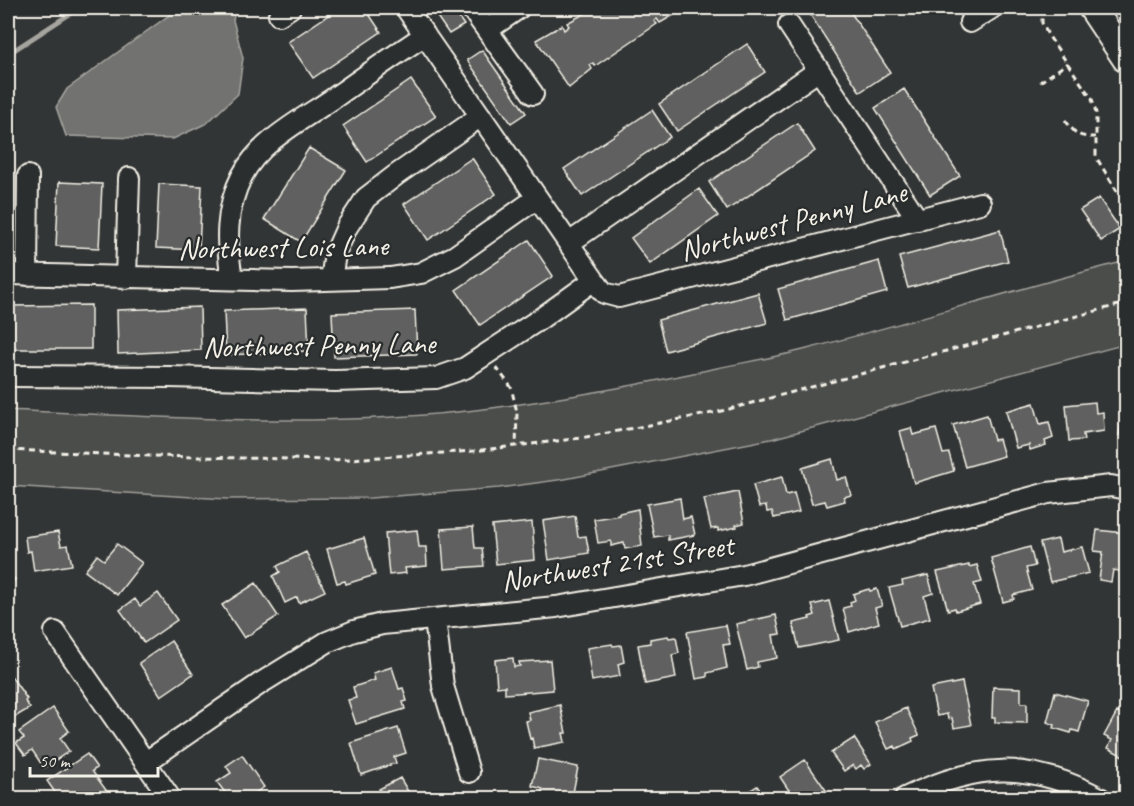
<svg xmlns="http://www.w3.org/2000/svg" width="1134" height="806" viewBox="0 0 1134 806" font-family="Caveat,sans-serif">
<rect width="100%" height="100%" fill="#323535"/>
<filter id="ink" filterUnits="userSpaceOnUse"><feTurbulence type="fractalNoise" baseFrequency=".0167" numOctaves="2"/><feDisplacementMap in="SourceGraphic" scale="12" xChannelSelector="R" yChannelSelector="G"/><feConvolveMatrix kernelMatrix="1 2 1 2 8 2 1 2 1" color-interpolation-filters="sRGB"/></filter>
<g filter="url(#ink)">
<!-- green -->
<path fill="#4b4d4c" stroke="#a09f9a" stroke-width="1.5" d="M1126,261V344L771,439L565,479L499,488L370,498L227,499L8,486V410C169,418 331,429 492,408C568,398 643,384 717,368C747,362 777,357 807,349C914,321 1019,288 1126,261Z"/>
<!-- water -->
<path fill="#727370" stroke="#a6a5a0" stroke-width="1.5" d="M179,8H236L233,20L243,58L238,94L207,123L173,139L66,136L56,107L67,89Z"/>
<g fill="none" stroke-linecap="round" stroke-linejoin="round">
<!-- stream -->
<path stroke="#a6a5a0" stroke-width="5" d="M8,54L79,8"/>
</g>
<!-- building -->
<path fill="#5f605f" stroke="#f4f1e8" stroke-width="1.5" d="M339,8H365L381,32L313,78L288,42Z
M431,8H452L464,25L449,34Z
M595,8H686L660,23L657,19L654,21L657,24L595,66L593,63L590,65L592,69L569,88L536,40L562,25L564,30L569,26L567,23Z
M694,8H708L698,14Z
M806,8H848L890,72L860,92Z
M747,44L765,72L677,131L659,104Z
M482,50L526,113L511,123L467,60Z
M411,80L436,116L367,162L343,126Z
M904,89L960,176L930,195L875,108Z
M652,110L670,137L582,196L564,169Z
M797,123L815,151L727,210L709,182Z
M309,148L346,170L301,242L264,219Z
M472,158L496,194L428,240L404,204Z
M59,182L102,184L99,248L56,246Z
M159,184L202,186L199,250L156,248Z
M699,189L718,216L650,264L631,238Z
M1099,198L1120,229L1101,241L1080,210Z
M1000,230L1008,261L908,288L899,257Z
M529,240L553,276L480,325L456,290Z
M879,261L887,292L787,320L778,289Z
M758,293L767,323L666,351L658,320Z
M91,305V349H8V306Z
M200,307L201,350L118,354L117,310Z
M307,308L309,351L226,355L224,311Z
M415,310L417,354L334,357L332,313Z
M1126,385V435H1119Z
M1095,402L1096,413L1103,412L1104,431L1083,434L1084,440L1069,441L1066,405Z
M1034,403L1040,424L1049,422L1053,438L1045,441L1046,445L1030,450L1029,445L1016,448L1006,411Z
M987,415L994,440L999,439L1004,456L965,467L953,425Z
M911,428L913,435L936,429L943,454L949,453L954,471L914,483L900,431Z
M832,459L837,480L846,477L851,495L844,497L845,501L827,506L825,501L812,504L802,468Z
M782,477L786,495L794,493L799,512L774,518L772,511L767,512L766,506L759,507L753,485Z
M738,492L744,523L736,525L737,527L718,531V528L711,529L704,499Z
M680,498L683,519L691,517L695,535L668,540V535L654,537L647,504Z
M638,509L642,546L625,549L624,543L611,546V541L598,543L594,519L619,515V513Z
M575,516L578,537L586,536L589,553L549,560L543,521Z
M532,522L535,560L496,564L492,526Z
M473,527L475,548H482L484,566L444,569L441,529Z
M417,530L419,547H426L427,566L405,568L406,573L389,575L385,533Z
M1097,530L1124,533L1122,544H1126V572L1113,570L1111,582L1099,580L1103,552L1094,551Z
M58,532L61,546L68,545L72,565L34,571L31,551L27,552L25,537Z
M364,538L375,575L346,584L345,581L337,583L327,549Z
M1058,539L1061,552L1082,547L1089,573L1050,582L1040,543Z
M117,544L142,563L117,595L85,571L97,555L104,560Z
M1030,547L1035,566L1026,568L1032,590L1013,595L1014,599L1003,602L991,558Z
M306,552L325,591L299,603L297,597L285,603L273,576L280,572L277,566Z
M969,565V567L977,565L982,582L974,584L980,604L956,611L955,608L948,610L937,572Z
M8,575L15,579L8,592Z
M928,575L933,593L924,596L930,618L900,626L889,588L903,585L902,581Z
M256,583L278,616L244,638L222,605Z
M869,589L870,591L877,589L882,606L875,608L879,623L849,632L843,608L851,606L850,602L855,600L853,594Z
M158,593L177,620L144,643L120,610L135,599L140,606Z
M829,601L839,640L799,648L793,623L810,619L809,617L815,615L812,605Z
M776,615L780,634L773,635L777,658L757,662L758,667L747,670L736,624Z
M726,625L730,644L723,645L727,668L707,673V677L696,679L687,632Z
M668,636L669,638L676,637L679,653L672,655L676,678L645,684L638,645L650,643V639Z
M171,641L193,674L161,696L139,663Z
M612,644L613,646L621,645L624,662L618,664L620,676L592,681L587,648Z
M513,658L514,667L520,666L519,662L550,660L553,690L505,694V686L497,687L495,660Z
M392,667L399,689L403,688L407,701L403,702L405,709L356,724L348,700L356,698L353,687L375,680L373,673Z
M11,676L27,699L25,701L30,708L8,721V679Z
M962,682L971,725L954,728L952,718L948,719L947,714L937,716L931,688Z
M993,687L1021,688V703H1027V723L995,722V718H992Z
M1055,692L1088,701L1079,732L1072,730L1071,733L1054,728L1055,725L1047,722Z
M560,705L566,733H563L565,742L534,748L532,738L530,739L526,721L530,720L528,712Z
M53,708L69,731L60,738L69,751L44,768L32,750L25,755L16,743L24,738L19,732Z
M906,708L919,735L912,738L913,741L896,749L895,746L888,749L875,722Z
M1117,712L1126,717V750L1123,756L1108,748L1112,740L1104,736Z
M398,728L406,753L394,757L396,763L361,775L351,743Z
M854,738L871,764L864,769L861,765L856,769L853,765L844,771L831,753Z
M87,754L97,768L92,771L106,790L94,798H88L85,794L79,798H59L47,781Z
M242,755L264,787L248,798H229L217,782L231,773L226,766Z
M538,759L578,767L572,798H541L543,789L532,786Z
M805,760L828,793L820,798H794L780,777Z
M400,778L412,798H373L382,794L379,789Z
M757,786L766,798H739Z"/>
<g fill="none" stroke-linecap="round" stroke-linejoin="round">
<defs>
<path id="minor" d="M406,8L594,280
M471,8L533,94
M279,15L290,8
M970,22L992,8
M789,25L918,220
M487,30L519,8
M569,243L819,70
M8,274L292,281L390,278L421,273L455,256L537,198
M27,275L28,176
M126,278L129,178
M232,279C226,244 225,209 242,176C259,142 301,120 331,100C362,78 393,56 425,35
M331,280L335,254L347,227L366,198L396,175L481,116
M8,376L169,377L335,381L436,378L465,368L540,319L594,280L604,293L619,297L980,203
M435,619L443,686L469,772
M55,632L170,798
M146,762L261,683L327,642L354,631L382,624L556,607L744,575L1048,493L1111,486L1126,489
M905,798C976,763 1029,760 1100,798"/>
<path id="major" d="M1092,8L1126,59"/>
</defs>
<!-- minor casing -->
<use href="#minor" stroke="#f4f1e8" stroke-width="24"/>
<!-- major casing -->
<use href="#major" stroke="#f4f1e8" stroke-width="30"/>
<!-- path -->
<path stroke="#f4f1e8" stroke-width="3" stroke-dasharray="6 4.5" stroke-linecap="butt" d="M1042,8V23L1048,35L1092,99L1096,113V157L1126,206
M1040,82L1068,63
M1065,120C1076,134 1077,137 1095,137
M496,367L511,387L517,412L516,447
M8,450L153,456L333,460L474,451L581,438L718,412L1126,303"/>
<!-- minor -->
<use href="#minor" stroke="#2a2d2e" stroke-width="20"/>
<!-- major -->
<use href="#major" stroke="#2a2d2e" stroke-width="26"/>
</g>
</g>
<g text-anchor="middle" dominant-baseline="central" stroke-width="4.5" stroke-linejoin="round" paint-order="stroke">
<!-- street labels -->
<g font-size="30" fill="#f4f1e8" stroke="#2a2d2e">
<text transform="translate(793 221) rotate(-15)">Northwest Penny Lane</text>
<text transform="translate(283 247) rotate(-1)">Northwest Lois Lane</text>
<text transform="translate(319 345) rotate(-1)">Northwest Penny Lane</text>
<text transform="translate(617 563) rotate(-9)">Northwest 21st Street</text>
</g>
</g>
<!-- margin -->
<rect width="1134" height="806" fill="none" stroke="#2a2d2e" stroke-width="30"/>
<rect x="15" y="15" width="1104" height="776" fill="none" stroke="#f4f1e8" stroke-width="2" filter="url(#ink)"/>
<!-- scale -->
<path d="M30 767v9h128v-9" fill="none" stroke="#f4f1e8" stroke-width="3"/>
<text x="39" y="767" font-size="18" fill="#f4f1e8" stroke="#2a2d2e" stroke-width="4.5" paint-order="stroke">50 m</text>
</svg>
